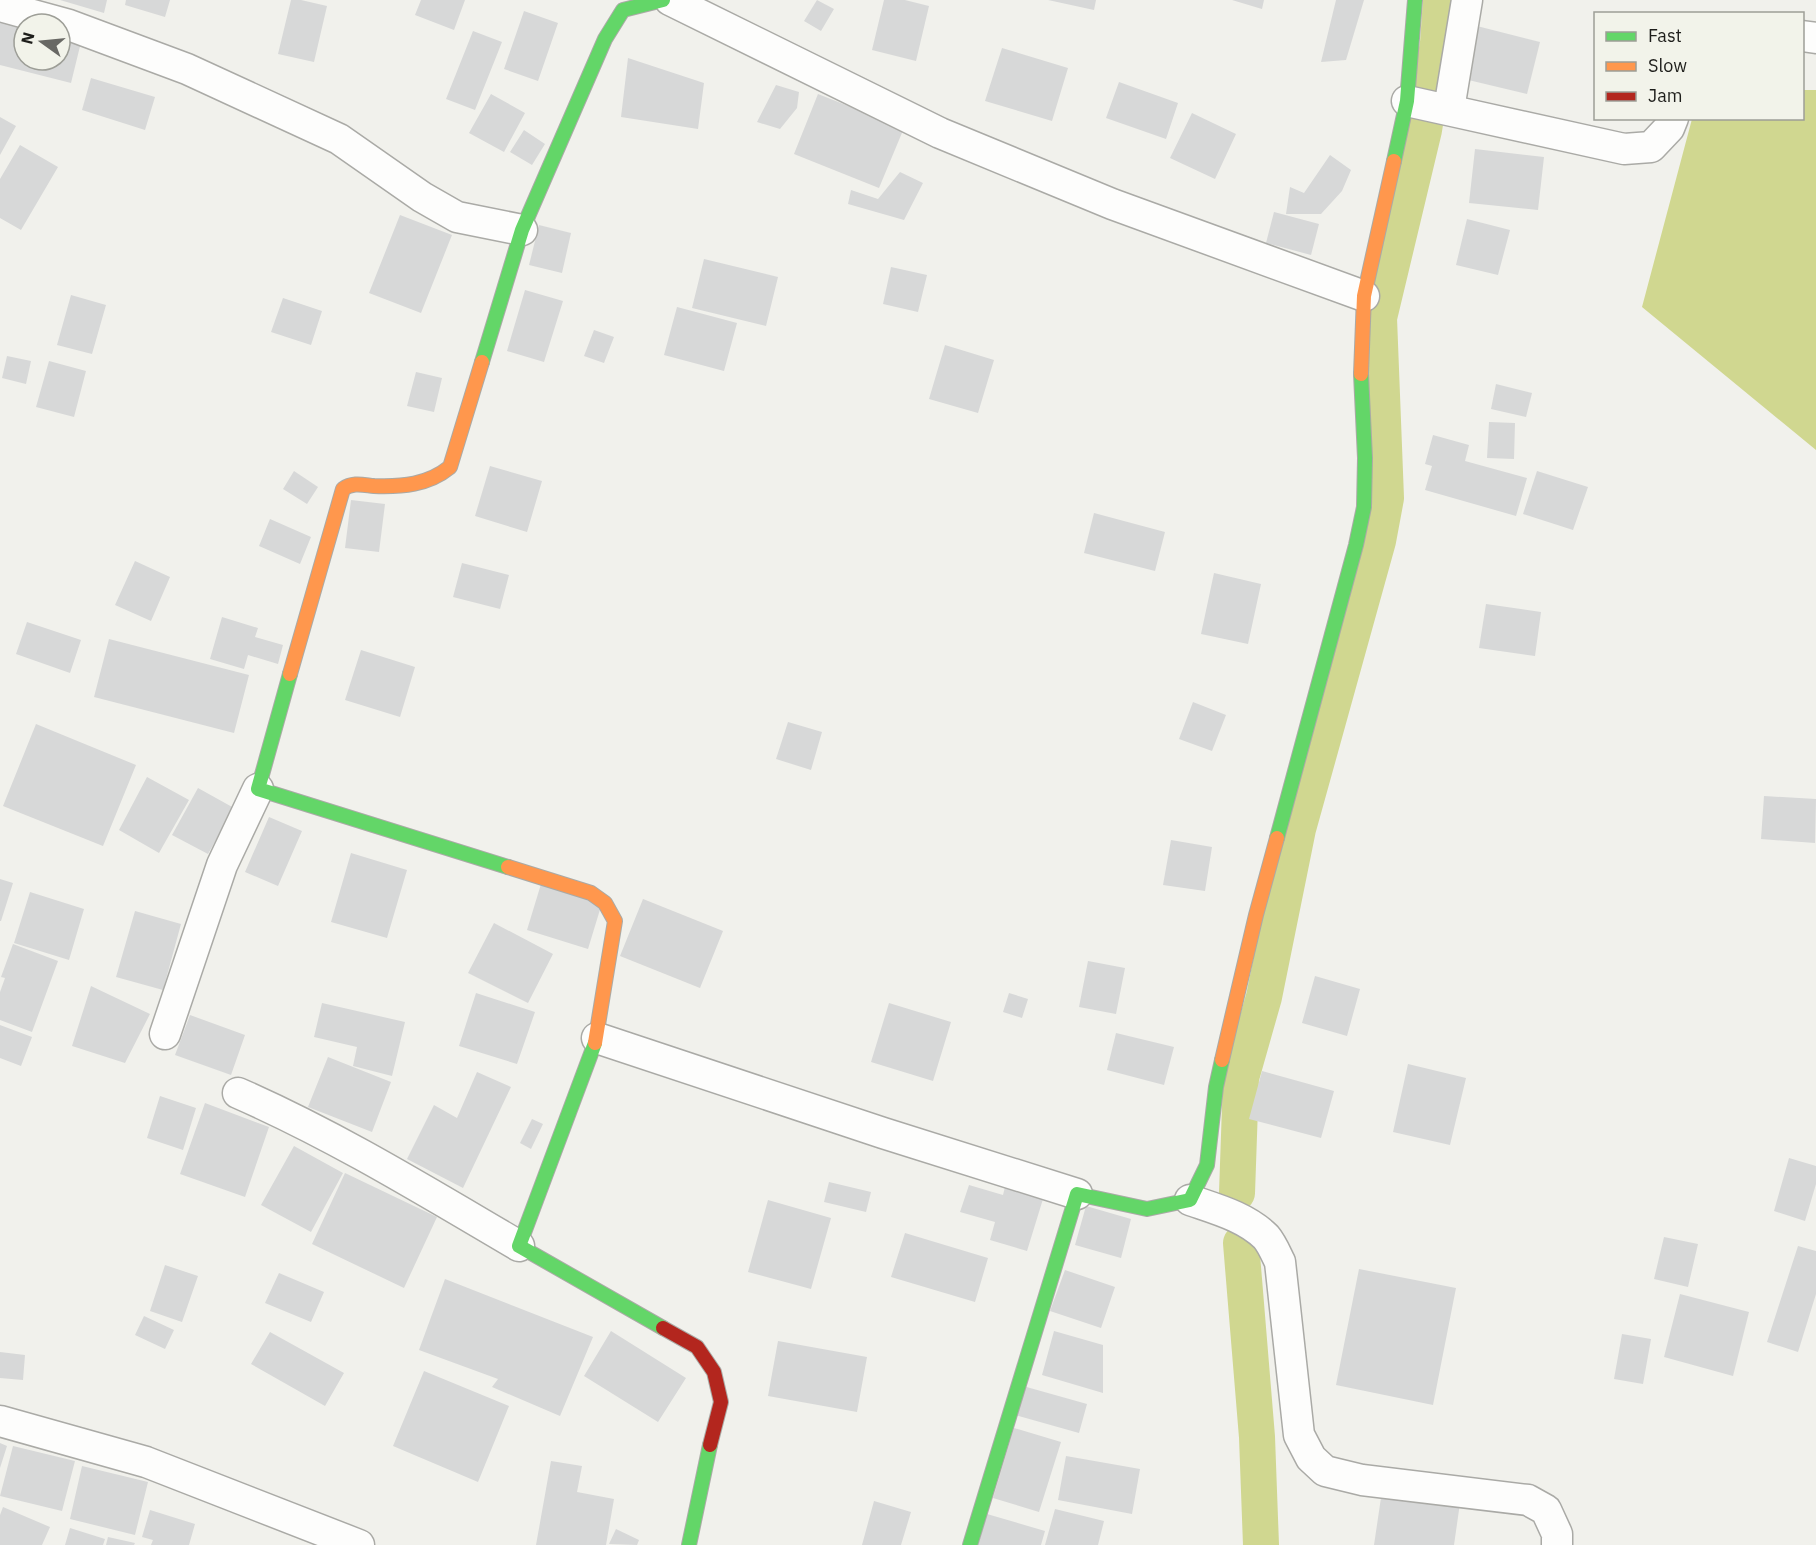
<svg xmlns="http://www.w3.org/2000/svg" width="1816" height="1545" viewBox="0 0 1816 1545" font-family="'IBM Plex Sans',sans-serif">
<rect width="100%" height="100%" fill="#f1f1ec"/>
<!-- water -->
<path fill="#d0d790" d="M1803,90H1816V450L1642,307L1692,119L1802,118Z"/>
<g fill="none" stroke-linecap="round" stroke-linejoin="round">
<!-- canal -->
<path stroke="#d0d790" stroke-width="36" d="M1237,1193L1241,1078L1264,997L1298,829L1378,541L1386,498L1379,318L1424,130L1438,43L1441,0
M1241,1243L1257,1437L1261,1545"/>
</g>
<!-- building -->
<path fill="#d7d8d8" d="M60,0H107L104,13Z
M126,0H170L165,17L125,5Z
M291,0H301L327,6L314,62L278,54Z
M421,0H465L454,30L415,15Z
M817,0L834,9L821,31L804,21Z
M884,0H905L929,6L916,61L872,50Z
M1048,0H1096L1094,10Z
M1232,0H1264L1262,9Z
M1336,0H1364L1346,60L1321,62Z
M524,11L558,23L538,81L504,69Z
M0,14L24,24V60H60V29L83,34L71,83L0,65Z
M1473,25L1540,42L1527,94L1460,78Z
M473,31L502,42L475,110L446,99Z
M1002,48L1068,68L1052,121L985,101Z
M628,58L704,83L698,129L621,117Z
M91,78L155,97L145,130L82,110Z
M1119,82L1178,103L1166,139L1106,118Z
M776,85L799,92L797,108L780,129L757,122Z
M491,94L525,113L504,152L469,133Z
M818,94L904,128L879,188L794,154Z
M1192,113L1236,134L1215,179L1170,158Z
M0,117L16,126L0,155Z
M524,130L545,144L532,165L510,152Z
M20,145L58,167L21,230L0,218V179Z
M1475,149L1544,157L1538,210L1469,203Z
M1330,155L1351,170L1342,191L1321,214H1286L1290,187L1304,193Z
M900,172L923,183L904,220L848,204L851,190L878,199Z
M1274,212L1319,224L1311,255L1266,243Z
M400,215L452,235L421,313L369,293Z
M1467,219L1510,230L1498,275L1456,265Z
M539,225L571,233L562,273L529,265Z
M704,259L778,277L766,326L692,308Z
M891,267L927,275L918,312L883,304Z
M525,290L563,301L544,362L507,351Z
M71,295L106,305L92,354L57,345Z
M283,298L322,311L311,345L271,332Z
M677,307L737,323L724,371L664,355Z
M594,330L614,337L604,363L584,356Z
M945,345L994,360L978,413L929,399Z
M7,356L31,361L26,384L2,378Z
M49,361L86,371L74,417L36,407Z
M416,372L442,378L434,412L407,406Z
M1496,384L1532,393L1526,417L1491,409Z
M1489,422L1515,423L1514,459L1487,458Z
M1433,435L1469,445L1465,461L1527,478L1516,516L1425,490L1432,466L1425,464Z
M490,466L542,481L527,532L475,516Z
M294,471L318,487L307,504L283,489Z
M1537,471L1588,487L1573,530L1523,514Z
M351,500L385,504L379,552L345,548Z
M1094,513L1165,532L1155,571L1084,553Z
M270,519L311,537L300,564L259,546Z
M135,561L170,577L151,621L115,605Z
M462,563L509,575L500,609L453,597Z
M1214,573L1261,584L1248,644L1201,634Z
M1486,604L1541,612L1535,656L1479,648Z
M222,617L258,628L255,637L283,645L278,664L248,655L244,669L210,659Z
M27,622L81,640L70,673L16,654Z
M109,639L249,675L234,733L94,697Z
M361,650L415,667L400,717L345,700Z
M1193,702L1226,715L1212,751L1179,739Z
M788,722L822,732L811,770L776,759Z
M36,724L136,765L103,846L3,806Z
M147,777L189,800L159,853L119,830Z
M198,788L234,808L208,854L172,835Z
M1764,796L1816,799L1815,843L1761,839Z
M269,817L302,831L278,886L245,872Z
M1171,840L1212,847L1205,891L1163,885Z
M351,853L407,870L387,938L331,922Z
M0,879L13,883L1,921H0Z
M541,884L602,903L588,949L527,930Z
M30,892L84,909L69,960L14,943Z
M643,899L723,931L700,988L620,956Z
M135,911L181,924L163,990L116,977Z
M494,923L553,954L528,1003L468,973Z
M13,944L58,961L32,1032L0,1020V992L5,978L1,977Z
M1088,961L1125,968L1116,1014L1079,1007Z
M1315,976L1360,989L1347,1036L1302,1023Z
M91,986L150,1014L125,1063L72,1046Z
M476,993L535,1012L517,1064L459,1046Z
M1009,993L1028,999L1022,1018L1003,1012Z
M322,1003L405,1022L392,1076L353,1066L357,1047L314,1037Z
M889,1003L951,1022L933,1081L871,1062Z
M190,1015L245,1035L231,1075L175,1055Z
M0,1025L32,1037L21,1066L0,1058Z
M1116,1033L1174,1047L1164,1085L1107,1070Z
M328,1057L391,1082L372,1132L308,1107Z
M1408,1064L1466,1078L1450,1145L1393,1132Z
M1262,1071L1334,1091L1321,1138L1249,1119Z
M477,1072L511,1087L463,1188L407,1159L434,1105L457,1118Z
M160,1096L196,1108L183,1150L147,1138Z
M205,1103L269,1127L245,1197L180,1174Z
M532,1119L543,1124L531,1149L520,1143Z
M294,1146L343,1173L311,1232L261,1205Z
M1789,1158L1816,1166V1184L1805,1221L1774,1211Z
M345,1173L437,1217L404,1288L312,1244Z
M1008,1175L1047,1186L1027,1251L990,1240L995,1222L960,1212L969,1185L1003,1195Z
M829,1182L871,1192L866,1212L824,1202Z
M768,1200L831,1218L811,1289L748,1272Z
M1086,1206L1131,1219L1121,1258L1075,1245Z
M905,1233L988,1258L975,1302L891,1277Z
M1664,1237L1698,1244L1688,1287L1654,1279Z
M1798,1246L1816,1251V1294L1798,1352L1767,1342Z
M165,1265L198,1276L182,1322L150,1311Z
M1359,1269L1456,1288L1433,1405L1336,1385Z
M1065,1270L1115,1287L1101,1328L1050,1311Z
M279,1273L324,1292L311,1322L265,1303Z
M445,1279L593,1337L560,1416L492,1387L498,1379L419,1350Z
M1680,1294L1749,1312L1733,1376L1664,1357Z
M144,1316L174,1330L165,1349L135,1335Z
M611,1331L686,1378L658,1422L584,1376Z
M1054,1331L1103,1345V1393L1042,1375Z
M270,1332L344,1373L325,1406L251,1364Z
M1622,1334L1651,1339L1643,1384L1614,1379Z
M778,1341L867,1357L857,1412L768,1396Z
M0,1352L25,1355L23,1380L0,1378Z
M424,1371L509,1406L478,1482L393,1446Z
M1023,1386L1087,1404L1079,1433L1015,1415Z
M1014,1428L1061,1442L1039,1512L993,1498Z
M0,1443L7,1446L0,1468Z
M13,1446L75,1461L62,1511L0,1496Z
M1066,1456L1140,1469L1132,1514L1058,1500Z
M551,1461L582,1466L577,1492L614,1499L606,1545H536Z
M82,1466L148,1482L135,1535L70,1519Z
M1382,1491L1460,1503L1454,1545H1374Z
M874,1501L911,1512L901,1545H862Z
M3,1507L50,1527L42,1545H0V1515Z
M1055,1509L1104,1521L1098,1545H1045Z
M150,1510L195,1524L189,1545H151L153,1540L142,1537Z
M987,1514L1045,1531L1041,1545H978Z
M70,1528L105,1539L103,1545H65Z
M616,1529L639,1540L637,1545L609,1544Z
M108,1537L135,1543L134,1545H106Z"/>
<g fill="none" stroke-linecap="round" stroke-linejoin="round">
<defs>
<path id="street" d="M670,0L940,133L1112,204L1364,296
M0,6L69,25L187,69L339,139L422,197L457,217L522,230
M1802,36L1816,38
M1407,101L1624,149L1651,147L1669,128L1673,118
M1449,109L1467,0
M165,1034L222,865L258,789
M597,1038L883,1133L1077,1194
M238,1093C336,1136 427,1192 519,1246
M1190,1200C1216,1209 1246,1217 1266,1237C1272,1244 1276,1254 1280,1262L1299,1435L1311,1458L1325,1471L1362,1480L1528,1500L1546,1510L1557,1534V1545
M0,1421L146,1462L359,1545"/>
<path id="fast" d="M1394,161L1407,101L1415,0
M482,362L522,230L605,39L623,10L663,0
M290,674L258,789L508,867
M1277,838L1356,545L1364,507L1365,458L1361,374
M595,1043L519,1246L663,1328
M689,1545L710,1445
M970,1545L1077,1194L1147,1209L1190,1200L1207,1165L1216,1087L1222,1060"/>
<path id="slow" d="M1361,374L1364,296L1394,161
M290,674L343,489C353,482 363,485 374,486C402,487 428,485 450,467L482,362
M508,867L591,893L605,903L615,921L595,1043
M1222,1060L1256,915L1277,838"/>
<path id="jam" d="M663,1328L697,1347L714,1372L721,1402L710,1445"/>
</defs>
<!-- street casing -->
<use href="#street" stroke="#aaaaa6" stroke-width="33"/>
<!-- fast casing -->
<use href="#fast" stroke="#aaaaa6" stroke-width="16"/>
<!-- slow casing -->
<use href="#slow" stroke="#aaaaa6" stroke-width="16"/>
<!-- jam casing -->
<use href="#jam" stroke="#aaaaa6" stroke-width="16"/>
<!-- street -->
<use href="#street" stroke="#fdfdfc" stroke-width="30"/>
<!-- fast -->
<use href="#fast" stroke="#63d668" stroke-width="14"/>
<!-- slow -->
<use href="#slow" stroke="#ff974d" stroke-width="14"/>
<!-- jam -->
<use href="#jam" stroke="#b3261e" stroke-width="14"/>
</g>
<!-- legend -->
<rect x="1594" y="12" width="210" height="108" fill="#f2f3ea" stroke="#9d9e97" stroke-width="1.5"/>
<rect x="1606" y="32" width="30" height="9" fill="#63d668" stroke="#9d9e97" stroke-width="1.5"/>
<text x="1648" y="42" font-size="18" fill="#1e1e1b">Fast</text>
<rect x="1606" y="62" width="30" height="9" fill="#ff974d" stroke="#9d9e97" stroke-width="1.5"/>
<text x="1648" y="72" font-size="18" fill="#1e1e1b">Slow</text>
<rect x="1606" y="92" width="30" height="9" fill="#b3261e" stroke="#9d9e97" stroke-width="1.5"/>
<text x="1648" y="102" font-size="18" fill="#1e1e1b">Jam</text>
<!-- north arrow -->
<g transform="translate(42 42) rotate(285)"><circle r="28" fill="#f2f3ea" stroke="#9d9e97" stroke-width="1.5"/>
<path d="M0-4.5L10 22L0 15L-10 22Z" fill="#686864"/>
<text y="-9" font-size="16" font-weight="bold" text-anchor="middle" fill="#1e1e1b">N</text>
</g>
</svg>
